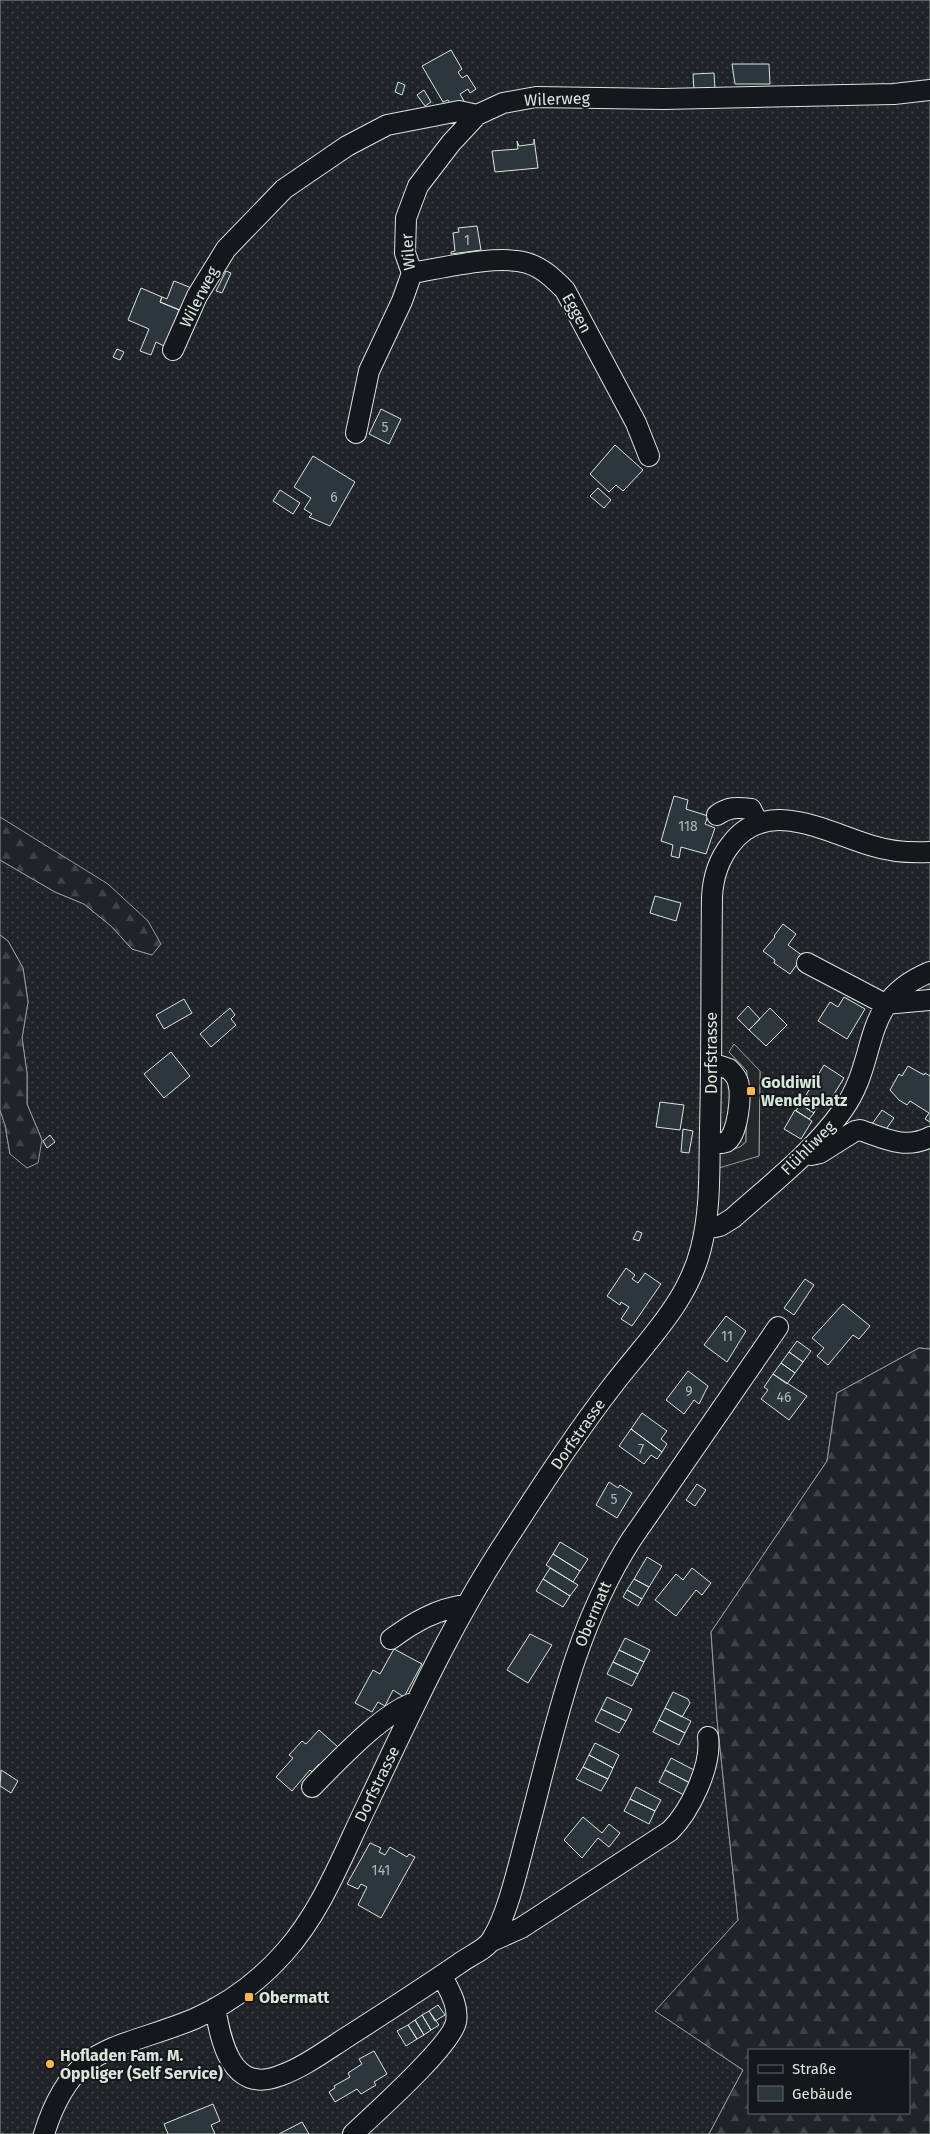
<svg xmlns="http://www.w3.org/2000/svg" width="930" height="2134" viewBox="0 0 930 2134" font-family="'Fira Sans',sans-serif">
<defs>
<pattern id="grass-dots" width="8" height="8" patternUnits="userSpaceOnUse" patternTransform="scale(1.25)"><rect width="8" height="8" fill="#202428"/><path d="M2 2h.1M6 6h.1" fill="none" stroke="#404447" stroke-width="1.8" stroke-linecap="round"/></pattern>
<pattern id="forest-firs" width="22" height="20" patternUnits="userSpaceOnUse" patternTransform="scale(1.25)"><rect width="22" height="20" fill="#202428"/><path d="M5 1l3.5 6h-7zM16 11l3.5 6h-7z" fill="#404447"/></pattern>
</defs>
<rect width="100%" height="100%" fill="#14181c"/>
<!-- grass -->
<path fill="url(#grass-dots)" stroke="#939e99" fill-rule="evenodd" d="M0,0H930V1349L919,1348L837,1393L827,1461L711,1632L717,1719L738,1920L656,2011L743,2070L709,2134H0V1110L5,1125L10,1154L42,1140L27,1104V1073L22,1038L28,1002L23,968L8,941L0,935V860L55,892L84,904L111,926L132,949L152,955L0,817ZM729,1052L760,1071L759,1156L719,1154L740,1147L746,1142L747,1071Z"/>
<!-- forest -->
<path fill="url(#forest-firs)" stroke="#939e99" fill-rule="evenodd" d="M0,817L108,884L148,921L161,944L152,955L132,949L111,926L84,904L55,892L0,860Z
M0,935L8,941L23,968L28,1002L22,1038L27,1073V1104L42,1140L38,1163L27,1168L10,1154L5,1125L0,1110Z
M919,1348L930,1349V2134H709L743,2070L655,2011L738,1920L717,1719L711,1632L827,1461L837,1393ZM749,2050H909V2113H749Z"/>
<!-- parking -->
<path fill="#24282b" stroke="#939e99" d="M734,1044L760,1071L759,1156L719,1168V1154L740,1147L746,1142L747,1071L729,1052Z"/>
<!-- building -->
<path fill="#2c363c" stroke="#d8e6dc" d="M451,50L462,69L458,72L462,78L467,75L476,89L470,93L468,89L460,94L464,101L453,108L448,100L443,102L422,66Z
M732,64H769L770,84H735Z
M714,73L715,89L694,91L693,74Z
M398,82L405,85L402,95L395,92Z
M424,90L431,102L425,106L417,95Z
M534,139L538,168L495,172L492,151L518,149L517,141L519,146L534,144Z
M477,226L481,250L451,254V252L455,251L453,233L459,232L458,228Z
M226,271L231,273L222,293L216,291Z
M174,281L194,289L185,312L160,302L162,297L167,299Z
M141,288L162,297L160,302L179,310L166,347L156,342L151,355L140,351L149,329L128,320Z
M117,349L124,352L120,360L113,357Z
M381,409L401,419L389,444L369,434Z
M615,445L643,470L623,491L616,485L609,492L590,474Z
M313,456L355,482L330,526L309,517L312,514L304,509L311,498L294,487Z
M598,488L611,500L604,508L590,496Z
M280,490L300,503L293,514L273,501Z
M674,796L688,800L686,809L708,816L705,824L715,828L706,854L681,847L679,858L671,856L673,845L661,841Z
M655,896L681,903L676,921L650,913Z
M783,924L796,934L788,945L803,956L790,974L774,963L775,960L763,951L775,937L774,936Z
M844,997L865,1009L847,1039L818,1021L830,1002L838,1007Z
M184,999L192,1013L164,1029L156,1015Z
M748,1006L760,1019L749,1030L737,1018Z
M230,1008L235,1015L231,1019L236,1025L211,1047L200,1034Z
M770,1008L787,1025L766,1046L749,1030Z
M171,1052L190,1076L164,1098L144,1074Z
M824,1065L844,1078L826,1107L806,1095Z
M908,1066L924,1075L925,1073L930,1076V1122L925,1119L929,1113L910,1101L907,1105L899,1100L890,1090L899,1074L902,1076Z
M806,1095L819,1103L814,1113L800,1104Z
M660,1102L684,1105L680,1130L656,1127Z
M800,1104L814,1113L809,1119L796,1111Z
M795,1110L812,1121L801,1139L784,1129Z
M882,1110L894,1118L884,1132L872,1124Z
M683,1129L693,1131L689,1153L681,1152Z
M50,1135L55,1142L47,1148L43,1141Z
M637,1231L642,1233L639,1241L633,1239Z
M626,1268L635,1275L632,1279L638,1283L645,1273L661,1284L632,1326L621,1319L629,1307L621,1302L620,1305L607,1296Z
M805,1279L814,1285L794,1315L784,1308Z
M843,1304L870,1326L859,1339L853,1335L828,1365L817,1356L824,1348L812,1338Z
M726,1316L746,1331L727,1362L704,1345Z
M797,1341L811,1351L803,1362L789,1352Z
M789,1352L803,1362L795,1373L781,1363Z
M781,1363L795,1373L787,1384L773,1374Z
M688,1371L708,1386L699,1404L694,1400L684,1414L666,1400Z
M773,1374L807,1396L789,1420L761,1399L768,1390L764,1387Z
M642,1413L667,1431L661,1439L667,1444L662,1452L631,1429Z
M631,1429L662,1452L657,1459L651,1455L644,1464L619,1446Z
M609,1482L618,1488L620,1485L632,1493L617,1518L596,1505Z
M697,1484L706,1490L695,1506L686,1500Z
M560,1542L588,1559L580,1571L553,1554Z
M553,1554L580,1571L573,1582L546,1565Z
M647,1557L662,1566L649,1587L634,1579Z
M550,1568L578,1585L570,1596L543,1579Z
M692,1568L711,1583L702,1595L696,1590L676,1616L655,1600L676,1574L683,1580Z
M543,1579L570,1596L563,1607L536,1591Z
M634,1579L649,1587L642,1599L627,1590Z
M627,1590L642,1599L638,1606L623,1597Z
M530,1634L552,1645L528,1683L507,1670Z
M625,1638L650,1650L644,1662L619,1650Z
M394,1649L422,1664L404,1697L393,1690L385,1706L378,1702L372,1712L355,1703L373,1670L380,1674Z
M619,1650L644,1662L638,1674L613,1662Z
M613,1662L638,1674L632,1686L607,1674Z
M673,1692L688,1699L690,1703L682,1717L665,1708Z
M607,1697L632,1709L626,1721L601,1709Z
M665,1708L691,1721L685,1733L659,1720Z
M601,1709L626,1721L619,1733L595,1721Z
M659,1720L685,1733L679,1745L653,1732Z
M319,1730L338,1747L321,1766L319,1764L312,1772L310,1770L292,1791L276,1777L293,1758L289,1755L302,1741L306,1744Z
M595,1743L619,1755L613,1768L589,1755Z
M589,1755L613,1768L608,1779L583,1767Z
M671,1758L696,1771L690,1783L665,1770Z
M583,1767L608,1779L601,1791L576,1779Z
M1,1770L18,1781L11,1793L0,1786Z
M665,1770L690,1783L684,1795L659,1782Z
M636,1787L661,1800L655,1811L630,1799Z
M630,1799L655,1811L649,1824L624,1811Z
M583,1817L602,1833L609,1824L620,1833L609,1847L598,1838L582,1858L564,1840Z
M370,1843L381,1848L379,1852L385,1855L390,1847L407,1857L409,1854L415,1857L381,1918L358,1905L367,1887L361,1884L358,1889L347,1884Z
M438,2005L445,2015L435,2021L429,2011Z
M429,2011L439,2025L431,2030L422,2015Z
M422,2015L431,2030L424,2035L415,2020Z
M415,2020L424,2035L417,2039L408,2025Z
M408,2025L417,2039L406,2046L397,2031Z
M374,2051L387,2074L374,2082L376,2085L361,2094L357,2089L335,2102L329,2092L335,2088L334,2086L350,2077L348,2073L362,2064L359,2059Z
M213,2104L220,2121L211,2125L215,2134H168L164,2124Z
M302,2122L309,2134H279Z"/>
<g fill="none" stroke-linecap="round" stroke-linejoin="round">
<defs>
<path id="minor" d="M412,273C443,268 497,254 527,263C543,268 554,279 565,290L636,423L649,456
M173,350L197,296L226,249L284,189L347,146L387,125L459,111L477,115L503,103L536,97L663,99L894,94L930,90
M356,433L369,371L402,301L412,273L405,253L406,218L418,186L451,143L477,115
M717,815C728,807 737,807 751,809L758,823
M807,963L885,1004L930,1000
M710,1143C715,1143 721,1144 726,1142C738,1135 742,1095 738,1082C737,1077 733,1073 729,1069L711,1063
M811,1155L820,1153L855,1131L860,1130C884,1138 905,1150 930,1137
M705,1229L720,1226L733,1218C771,1184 812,1153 842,1111C881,1058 857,1002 930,972
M391,1639C414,1622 437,1609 465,1605
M312,1787C337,1762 384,1711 416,1702
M492,1941L521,1928L670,1831C690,1811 712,1766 708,1737
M215,2008C221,2041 231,2094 279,2076C302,2068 324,2052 344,2039C383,2014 422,1989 460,1963C469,1956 487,1949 492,1939C509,1912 520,1858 529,1826C555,1728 575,1627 631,1540L778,1327
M44,2134C73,2041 117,2051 194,2019C228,2004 260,1980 284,1953C322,1911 343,1854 368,1803C411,1713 452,1622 507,1539C541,1487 575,1434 613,1385C646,1342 688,1302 701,1248C711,1209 709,1169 710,1129C712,1052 711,974 712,897C713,877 718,860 731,844C767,796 828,833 873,846C892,852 911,853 930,852
M353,2134C374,2114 451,2046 456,2022C459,2005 449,1990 442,1976"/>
</defs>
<!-- minor casing -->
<use href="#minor" stroke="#d8e6dc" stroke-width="22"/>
<!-- minor -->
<use href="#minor" stroke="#14181c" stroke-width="20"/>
</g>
<!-- markers -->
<g fill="#ffb74d" stroke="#14181c" stroke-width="2">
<rect x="746" y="1086" width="10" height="10" rx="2.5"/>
<rect x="244" y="1992" width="10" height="10" rx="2.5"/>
<circle cx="50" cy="2064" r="5"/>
</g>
<g text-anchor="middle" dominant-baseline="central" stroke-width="4" stroke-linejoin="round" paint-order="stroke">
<!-- number labels -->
<g font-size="14" fill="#adbab4">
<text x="467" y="240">1</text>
<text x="385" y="427">5</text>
<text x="334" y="497">6</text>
<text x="688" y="826">118</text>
<text x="727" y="1336">11</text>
<text x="689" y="1391">9</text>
<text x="784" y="1397">46</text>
<text x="641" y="1449">7</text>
<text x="614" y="1499">5</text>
<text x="381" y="1870">141</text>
</g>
<!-- street labels -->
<g font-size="16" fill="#d8e6dc" stroke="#14181c">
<text transform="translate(557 99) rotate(-2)">Wilerweg</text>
<text transform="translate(408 252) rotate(-95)">Wiler</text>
<text transform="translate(199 297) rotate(-63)">Wilerweg</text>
<text transform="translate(577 313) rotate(61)">Eggen</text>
<text transform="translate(711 1053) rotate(-90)">Dorfstrasse</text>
<text transform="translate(808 1148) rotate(-45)">Flühliweg</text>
<text transform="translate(578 1434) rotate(-55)">Dorfstrasse</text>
<text transform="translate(593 1614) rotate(-67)">Obermatt</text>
<text transform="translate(377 1784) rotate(-64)">Dorfstrasse</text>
</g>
<!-- poi labels -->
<g font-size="16" font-weight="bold" fill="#d8e6dc" stroke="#14181c" text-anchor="start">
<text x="761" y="1082">Goldiwil<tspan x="761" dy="18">Wendeplatz</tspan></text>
<text x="259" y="1997">Obermatt</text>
<text x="60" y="2055">Hofladen Fam. M.<tspan x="60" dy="18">Oppliger (Self Service)</tspan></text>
</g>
</g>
<!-- legend -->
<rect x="748" y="2049" width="162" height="65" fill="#14181c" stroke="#626a69"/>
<rect x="758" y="2065" width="25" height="8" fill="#14181c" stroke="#626a69"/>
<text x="792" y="2074" font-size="15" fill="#d8e6dc">Straße</text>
<rect x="758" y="2086" width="25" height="15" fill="#2c363c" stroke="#626a69"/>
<text x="792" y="2099" font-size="15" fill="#d8e6dc">Gebäude</text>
</svg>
